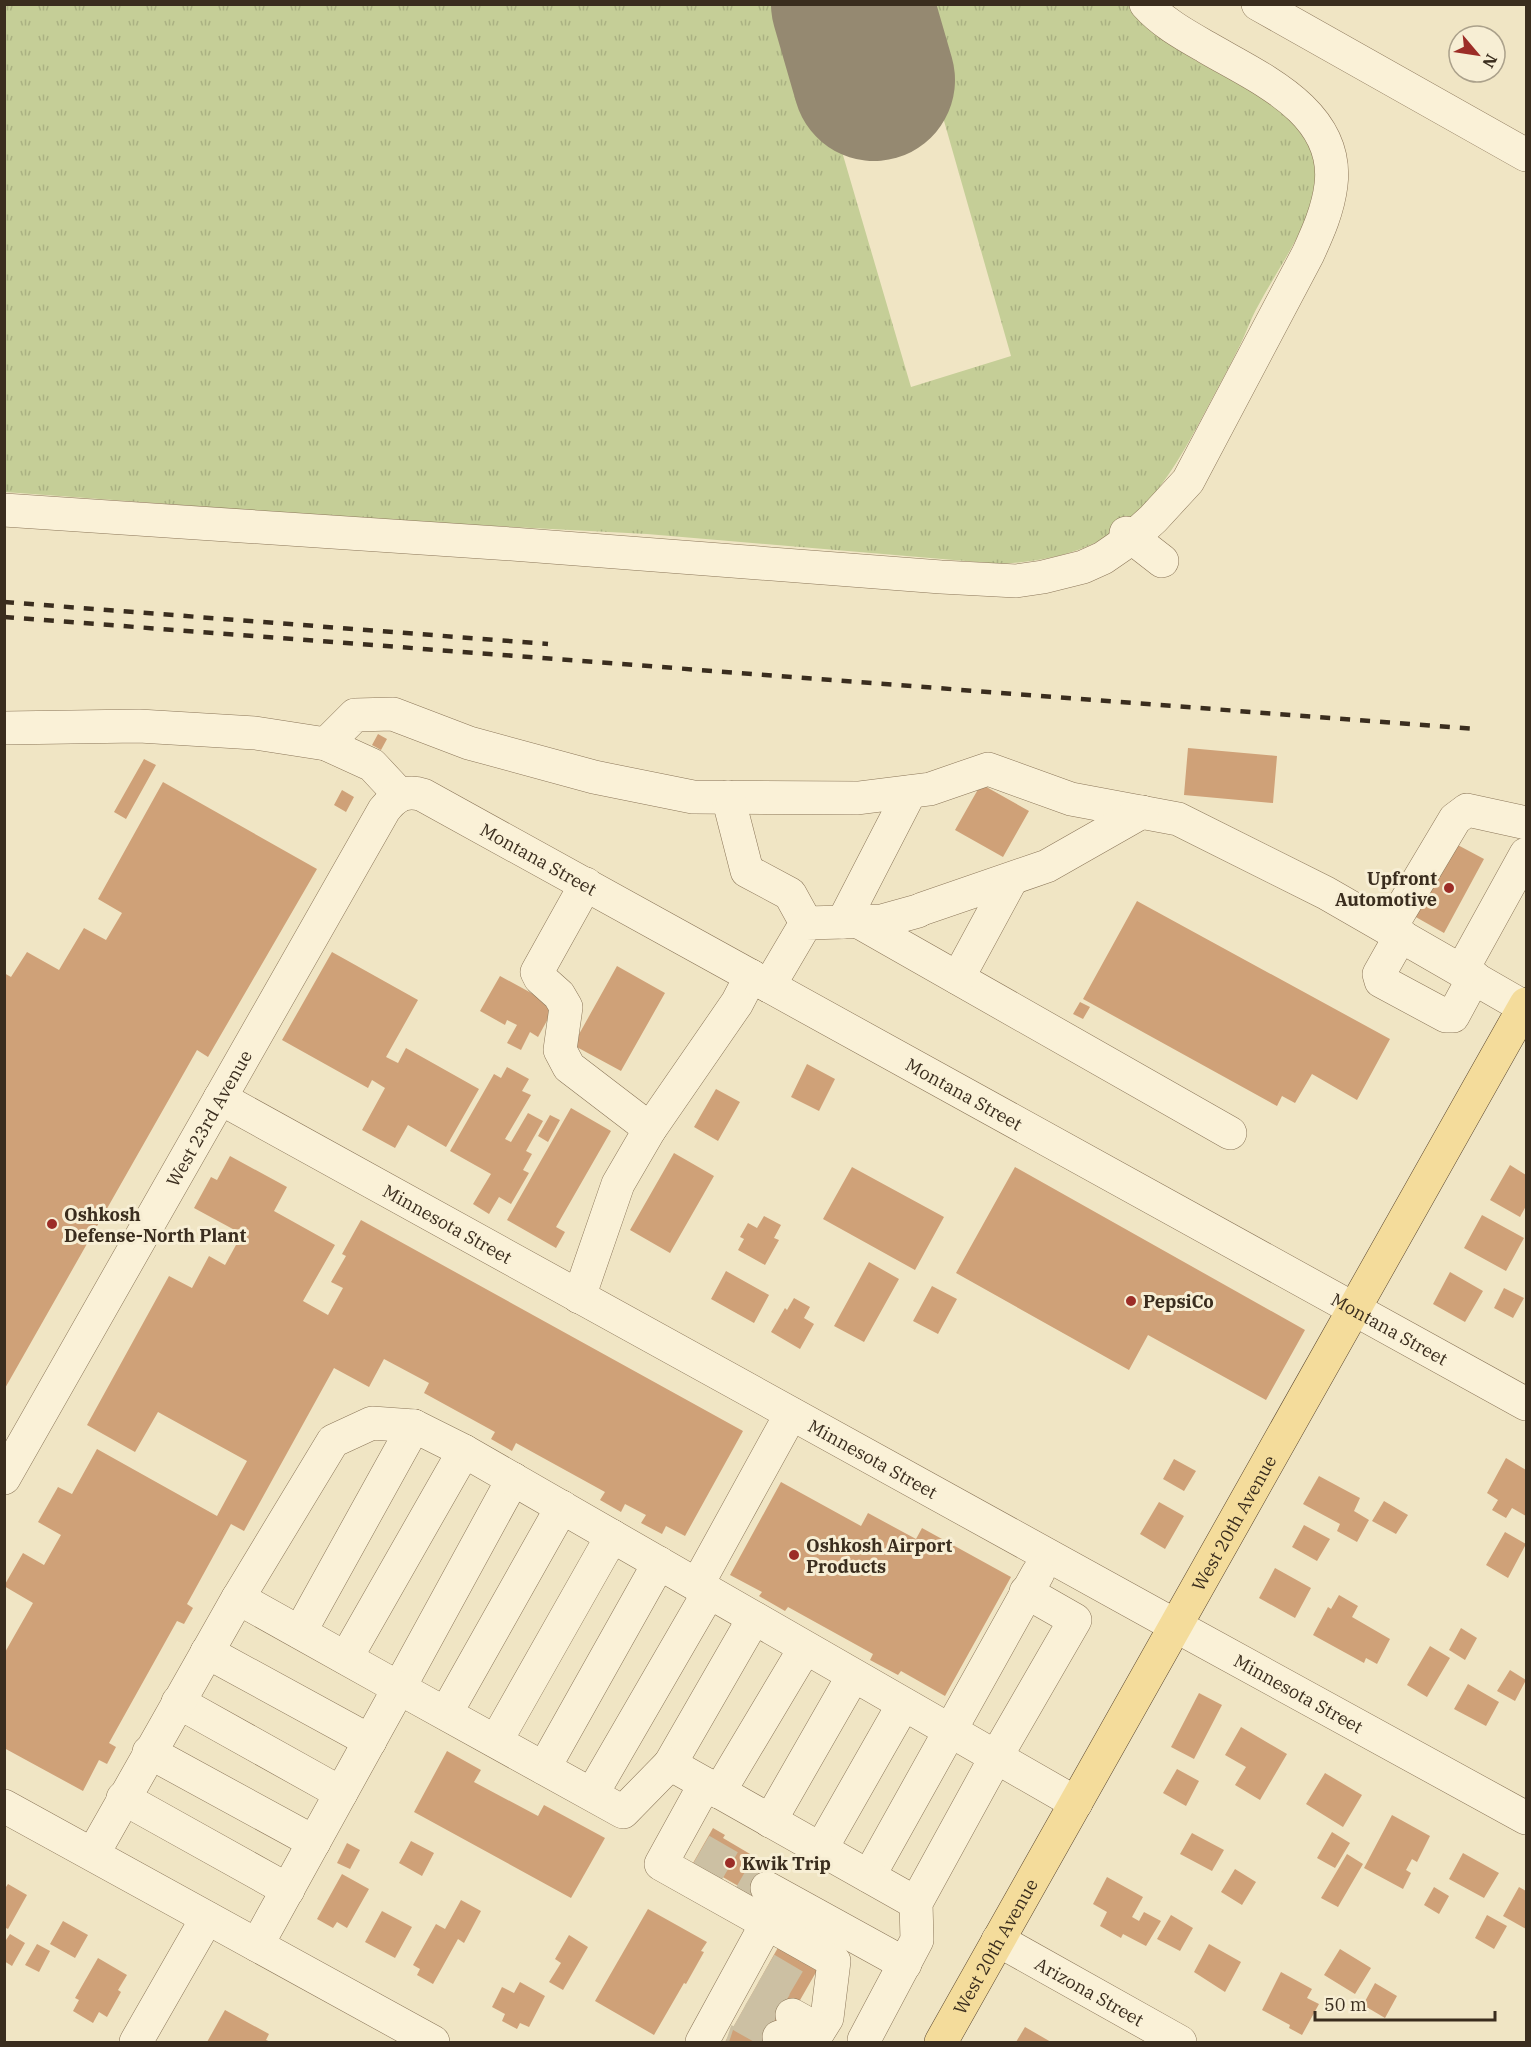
<svg xmlns="http://www.w3.org/2000/svg" width="1531" height="2047" viewBox="0 0 1531 2047" font-family="'IBM Plex Serif',serif">
<defs>
<pattern id="grass-tufts" width="24" height="20" patternUnits="userSpaceOnUse" patternTransform="scale(1.5)"><rect width="24" height="20" fill="#c5ce97"/><path d="M3 7l-1-3M5 7V3M7 7l1-3M15 17l-1-3M17 17v-4M19 17l1-3" fill="none" stroke="#aab182"/></pattern>
</defs>
<rect width="100%" height="100%" fill="#f0e5c4"/>
<!-- grass -->
<path fill="url(#grass-tufts)" d="M4,5H799L911,387L1011,356L911,5H1129C1162,49 1211,67 1257,95C1274,106 1295,118 1305,136C1312,151 1319,172 1315,189C1306,232 1278,268 1258,306C1251,318 1247,331 1241,343C1230,366 1217,389 1205,412C1183,453 1161,494 1124,525C1088,553 1045,561 1001,564L647,534L398,521L5,492Z"/>
<g fill="none" stroke-linecap="round" stroke-linejoin="round">
<!-- runway -->
<path stroke="#958971" stroke-width="162" d="M852,4L874,80"/>
</g>
<!-- building -->
<path fill="#cfa178" d="M378,734L387,739L381,750L372,745Z
M1188,748L1277,756L1273,803L1184,795Z
M144,759L156,765L126,819L114,812Z
M163,782L317,869L208,1057L197,1050L4,1390V973L11,977L27,952L59,970L84,928L106,940L122,913L98,899Z
M981,784L1029,811L1003,857L955,830Z
M342,790L354,797L346,812L334,805Z
M1454,843L1484,859L1444,933L1414,916Z
M1137,901L1390,1039L1357,1100L1312,1074L1295,1103L1282,1096L1277,1106L1083,999Z
M332,952L418,1000L386,1057L398,1063L406,1048L479,1089L446,1147L408,1125L395,1148L362,1130L385,1088L372,1080L368,1088L282,1040Z
M617,966L665,993L621,1071L573,1045Z
M500,976L555,1006L538,1037L530,1032L521,1050L507,1043L517,1025L507,1020L505,1025L480,1011Z
M1080,1002L1090,1007L1083,1019L1073,1014Z
M807,1064L835,1079L819,1111L791,1097Z
M507,1067L529,1079L522,1091L531,1095L505,1139L511,1142L528,1113L543,1121L526,1151L532,1154L523,1170L529,1173L511,1204L499,1197L489,1214L473,1204L491,1174L450,1151L494,1074L501,1078Z
M716,1089L740,1102L718,1141L694,1127Z
M571,1108L611,1131L556,1227L565,1232L556,1248L507,1220Z
M550,1115L560,1120L548,1142L538,1136Z
M674,1153L714,1176L670,1253L630,1230Z
M230,1156L287,1187L274,1211L335,1245L303,1301L328,1315L343,1288L331,1282L346,1256L342,1254L361,1220L743,1431L685,1536L666,1526L662,1534L641,1523L646,1515L625,1504L621,1512L600,1500L605,1492L516,1443L512,1451L491,1439L495,1432L424,1393L429,1383L384,1359L369,1387L334,1368L244,1531L231,1524L187,1604L193,1608L184,1624L177,1621L109,1743L116,1747L107,1764L99,1760L83,1791L4,1748V1654L33,1603L4,1586L23,1553L44,1565L61,1535L38,1522L58,1487L72,1494L97,1449L217,1516L247,1461L158,1412L135,1452L87,1425L169,1276L192,1288L209,1256L225,1265L242,1234L194,1208L211,1177L217,1180Z
M1510,1165L1526,1175V1206L1520,1217L1490,1200Z
M852,1167L944,1217L915,1270L823,1219Z
M1015,1167L1305,1330L1266,1400L1148,1335L1129,1370L956,1273Z
M1482,1215L1524,1238L1506,1271L1464,1248Z
M764,1216L781,1225L774,1238L779,1240L765,1265L738,1250L744,1239L740,1237L748,1223L757,1228Z
M869,1262L899,1279L864,1342L834,1326Z
M726,1271L769,1295L754,1323L711,1299Z
M1450,1272L1483,1291L1465,1322L1433,1304Z
M932,1286L957,1299L938,1334L913,1321Z
M1504,1288L1524,1298L1513,1318L1494,1308Z
M794,1298L810,1307L804,1318L814,1324L800,1349L771,1332L785,1308L787,1310Z
M1506,1458L1526,1470V1516L1512,1508L1506,1518L1492,1510L1498,1500L1487,1493Z
M1174,1459L1196,1471L1184,1491L1163,1479Z
M1319,1476L1360,1498L1354,1511L1369,1520L1357,1542L1337,1531L1340,1524L1303,1504Z
M781,1482L861,1526L868,1513L916,1539L922,1528L1011,1577L945,1696L901,1671L898,1675L870,1660L873,1654L788,1607L785,1611L759,1596L762,1592L730,1575Z
M1384,1501L1408,1515L1396,1534L1372,1521Z
M1159,1502L1184,1516L1165,1549L1140,1534Z
M1304,1525L1330,1539L1317,1561L1292,1547Z
M1505,1532L1526,1544L1508,1578L1486,1565Z
M1275,1568L1311,1588L1295,1618L1259,1598Z
M1339,1595L1358,1606L1352,1617L1390,1639L1377,1664L1366,1658L1364,1663L1313,1635L1328,1607L1331,1609Z
M1461,1628L1477,1638L1465,1660L1449,1650Z
M1430,1646L1450,1658L1427,1697L1407,1685Z
M1510,1670L1526,1680L1515,1701L1497,1691Z
M1468,1684L1499,1702L1486,1726L1454,1709Z
M1199,1693L1222,1705L1194,1759L1171,1747Z
M1241,1727L1287,1754L1260,1800L1235,1785L1246,1767L1225,1755Z
M447,1751L481,1770L474,1782L538,1816L544,1805L605,1838L571,1898L414,1812Z
M1177,1769L1199,1781L1186,1806L1163,1793Z
M1325,1773L1362,1795L1343,1827L1306,1804Z
M1392,1815L1430,1836L1417,1862L1412,1859L1406,1870L1411,1873L1403,1889L1364,1868Z
M713,1828L725,1835L723,1838L767,1864L768,1862L778,1868L761,1899L707,1868L706,1870L693,1863Z
M1332,1832L1350,1843L1335,1868L1317,1858Z
M1192,1833L1224,1850L1212,1871L1180,1854Z
M411,1841L434,1853L422,1876L399,1863Z
M347,1843L360,1850L350,1869L337,1863Z
M1463,1853L1499,1873L1484,1898L1449,1879Z
M1347,1854L1363,1864L1338,1907L1321,1898Z
M1235,1869L1256,1882L1242,1905L1221,1892Z
M342,1874L369,1889L347,1928L337,1922L333,1928L317,1919Z
M1107,1877L1143,1897L1132,1917L1139,1921L1144,1912L1161,1921L1146,1946L1123,1934L1121,1938L1100,1926L1107,1912L1093,1904Z
M8,1884L27,1895L8,1929L4,1927V1890Z
M1434,1887L1449,1896L1439,1914L1424,1905Z
M1519,1887L1526,1891V1929L1503,1916Z
M461,1900L481,1911L464,1943L458,1939L433,1984L417,1975L420,1969L413,1965L436,1924L445,1929Z
M648,1909L707,1942L701,1951L704,1952L686,1984L684,1983L654,2035L595,2001Z
M382,1911L412,1927L395,1958L365,1942Z
M1171,1915L1193,1928L1180,1951L1157,1939Z
M1487,1915L1507,1926L1494,1949L1475,1938Z
M63,1921L88,1935L75,1958L50,1944Z
M10,1934L25,1943L12,1966L4,1961V1943Z
M569,1935L588,1947L563,1990L549,1982L561,1963L555,1959Z
M37,1944L50,1951L39,1972L25,1965Z
M780,1944L819,1967L776,2042H725Z
M1209,1944L1241,1962L1225,1992L1194,1972Z
M1340,1949L1371,1968L1355,1994L1324,1975Z
M98,1958L127,1975L118,1990L121,1992L107,2017L99,2012L93,2023L73,2011L79,2000L75,1998Z
M1281,1972L1312,1989L1307,1998L1319,2004L1302,2035L1289,2028L1290,2025L1262,2010Z
M520,1982L545,1996L529,2027L520,2023L517,2029L502,2021L505,2014L492,2007L502,1987L514,1993Z
M1375,1983L1397,1996L1385,2018L1363,2005Z
M225,2010L269,2034L266,2040L271,2042H207Z
M1025,2027L1051,2042H1016Z"/>
<g fill="none" stroke-linecap="round" stroke-linejoin="round">
<!-- minor-tunnel -->
<path stroke="#ccc0a3" stroke-width="33" stroke-dasharray="33 16" stroke-linecap="butt" d="M701,1850L767,1888
M766,1969L805,1992
M753,1992L792,2015
M740,2015L779,2037
M726,2041L729,2042"/>
<defs>
<g id="minor">
<path d="M1258,4L1526,155"/>
<path d="M4,510L512,544L941,577L1016,581L1043,577L1083,567L1103,558L1132,538L1153,519L1188,481L1308,254C1318,232 1328,210 1331,185C1340,111 1257,77 1206,47C1185,35 1163,23 1146,4"/>
<path d="M1126,533L1162,561"/>
<path d="M4,728L139,726L255,733L326,744L372,765L400,795"/>
<path d="M326,744L355,715L393,714L469,743L594,777L693,797L858,798L930,789L988,769L1071,799L1178,819L1326,893L1524,1007"/>
<path d="M728,797L747,871L790,894L806,923"/>
<path d="M586,884L537,972L540,978L559,995L566,1007L560,1050L569,1067L650,1129"/>
<path d="M922,909L1047,866L1142,812"/>
<path d="M843,922L910,792"/>
<path d="M859,922L1230,1133"/>
<path d="M1390,928L1455,819L1467,810L1526,823"/>
<path d="M1401,935L1379,974L1381,981L1446,1016H1453L1474,977"/>
<path d="M1462,970L1526,854"/>
<path d="M958,978L1011,880"/>
<path d="M769,986L806,923L882,921L918,911"/>
<path id="s1" d="M220,1098L1176,1626L1526,1818"/>
<path d="M579,1297L618,1184L650,1129L737,1003L751,976"/>
<path id="s2" d="M4,1478L384,810C395,796 406,789 423,795L1526,1404"/>
<path d="M697,1585L791,1414"/>
<path d="M238,1598L399,1688L513,1479"/>
<path d="M300,1632L414,1426"/>
<path d="M207,1652L370,1741"/>
<path d="M346,1658L464,1451"/>
<path d="M178,1702L341,1793"/>
<path d="M446,1713L562,1507"/>
<path d="M496,1741L612,1536"/>
<path d="M149,1752L314,1842"/>
<path d="M670,1764L754,1618"/>
<path d="M544,1768L659,1563"/>
<path d="M705,1784L661,1864L834,1961L827,2018L812,2042"/>
<path d="M719,1792L805,1648"/>
<path d="M592,1794L709,1592"/>
<path d="M123,1798L288,1890"/>
<path d="M4,1806L433,2042"/>
<path d="M770,1821L853,1676"/>
<path d="M821,1849L903,1705"/>
<path d="M93,1854L238,1598L333,1441L372,1423L414,1426L464,1451L1076,1803"/>
<path d="M869,1876L1038,1573"/>
<path d="M767,1888L905,1964"/>
<path id="s3" d="M998,1940L1180,2042"/>
<path d="M257,1945L399,1688L623,1812L670,1764L916,1903"/>
<path d="M792,2015L819,2030"/>
<path d="M779,2037L788,2042"/>
<path d="M864,2040L917,1940L916,1903L996,1757L1075,1620L1026,1592"/>
<path d="M136,2042L207,1918"/>
<path d="M702,2042L767,1923"/>
</g>
<g id="major">
<path id="s4" d="M941,2042L1526,1004"/>
</g>
</defs>
<!-- minor casing -->
<use href="#minor" stroke="#8b7659" stroke-width="34"/>
<!-- major casing -->
<use href="#major" stroke="#58442e" stroke-width="34"/>
<!-- minor -->
<use href="#minor" stroke="#faf1d7" stroke-width="33"/>
<!-- major -->
<use href="#major" stroke="#f4dc9b" stroke-width="33"/>
<!-- rail -->
<path stroke="#3a2d1e" stroke-width="4.5" stroke-dasharray="10 10" stroke-linecap="butt" d="M4,602L548,644
M4,617L1475,729"/>
</g>
<!-- markers -->
<g fill="#9c2d27" stroke="#f7eed4" stroke-width="2">
<circle cx="1449" cy="888" r="6"/>
<circle cx="52" cy="1224" r="6"/>
<circle cx="1131" cy="1301" r="6"/>
<circle cx="794" cy="1555" r="6"/>
<circle cx="730" cy="1863" r="6"/>
</g>
<g text-anchor="middle" dominant-baseline="central" stroke-width="6" stroke-linejoin="round" paint-order="stroke">
<!-- street labels -->
<g font-size="18" fill="#3a2d1e" stroke="#f7eed4">
<text stroke="none"><textPath href="#s2" startOffset="946">Montana Street</textPath></text>
<text stroke="none"><textPath href="#s2" startOffset="1432">Montana Street</textPath></text>
<text stroke="none"><textPath href="#s2" startOffset="414">West 23rd Avenue</textPath></text>
<text stroke="none"><textPath href="#s1" startOffset="260">Minnesota Street</textPath></text>
<text stroke="none"><textPath href="#s2" startOffset="1918">Montana Street</textPath></text>
<text stroke="none"><textPath href="#s1" startOffset="746">Minnesota Street</textPath></text>
<text stroke="none"><textPath href="#s4" startOffset="596">West 20th Avenue</textPath></text>
<text stroke="none"><textPath href="#s1" startOffset="1232">Minnesota Street</textPath></text>
<text stroke="none"><textPath href="#s4" startOffset="110">West 20th Avenue</textPath></text>
<text stroke="none"><textPath href="#s3" startOffset="105">Arizona Street</textPath></text>
</g>
<!-- poi labels -->
<g font-size="18" font-weight="bold" fill="#3a2d1e" stroke="#f7eed4" text-anchor="start">
<text x="1437" y="878" text-anchor="end">Upfront<tspan x="1437" dy="21">Automotive</tspan></text>
<text x="64" y="1214">Oshkosh<tspan x="64" dy="21">Defense-North Plant</tspan></text>
<text x="1143" y="1301">PepsiCo</text>
<text x="806" y="1545">Oshkosh Airport<tspan x="806" dy="21">Products</tspan></text>
<text x="742" y="1863">Kwik Trip</text>
</g>
</g>
<!-- border -->
<rect width="1531" height="2047" fill="none" stroke="#3a2d1e" stroke-width="12"/>
<!-- north arrow -->
<g transform="translate(1477 54) rotate(119)"><circle r="28" fill="#f7eed4" stroke="#aba18b" stroke-width="1.5"/>
<path d="M0-4.5L10 22L0 15L-10 22Z" fill="#9c2d27"/>
<text y="-9" font-size="16" font-weight="bold" text-anchor="middle" fill="#3a2d1e">N</text>
</g>
<!-- scale -->
<path d="M1315 2011v9h180v-9" fill="none" stroke="#3a2d1e" stroke-width="3"/>
<text x="1324" y="2011" font-size="18" fill="#3a2d1e" stroke="#f7eed4" stroke-width="4.5" paint-order="stroke">50 m</text>
</svg>
